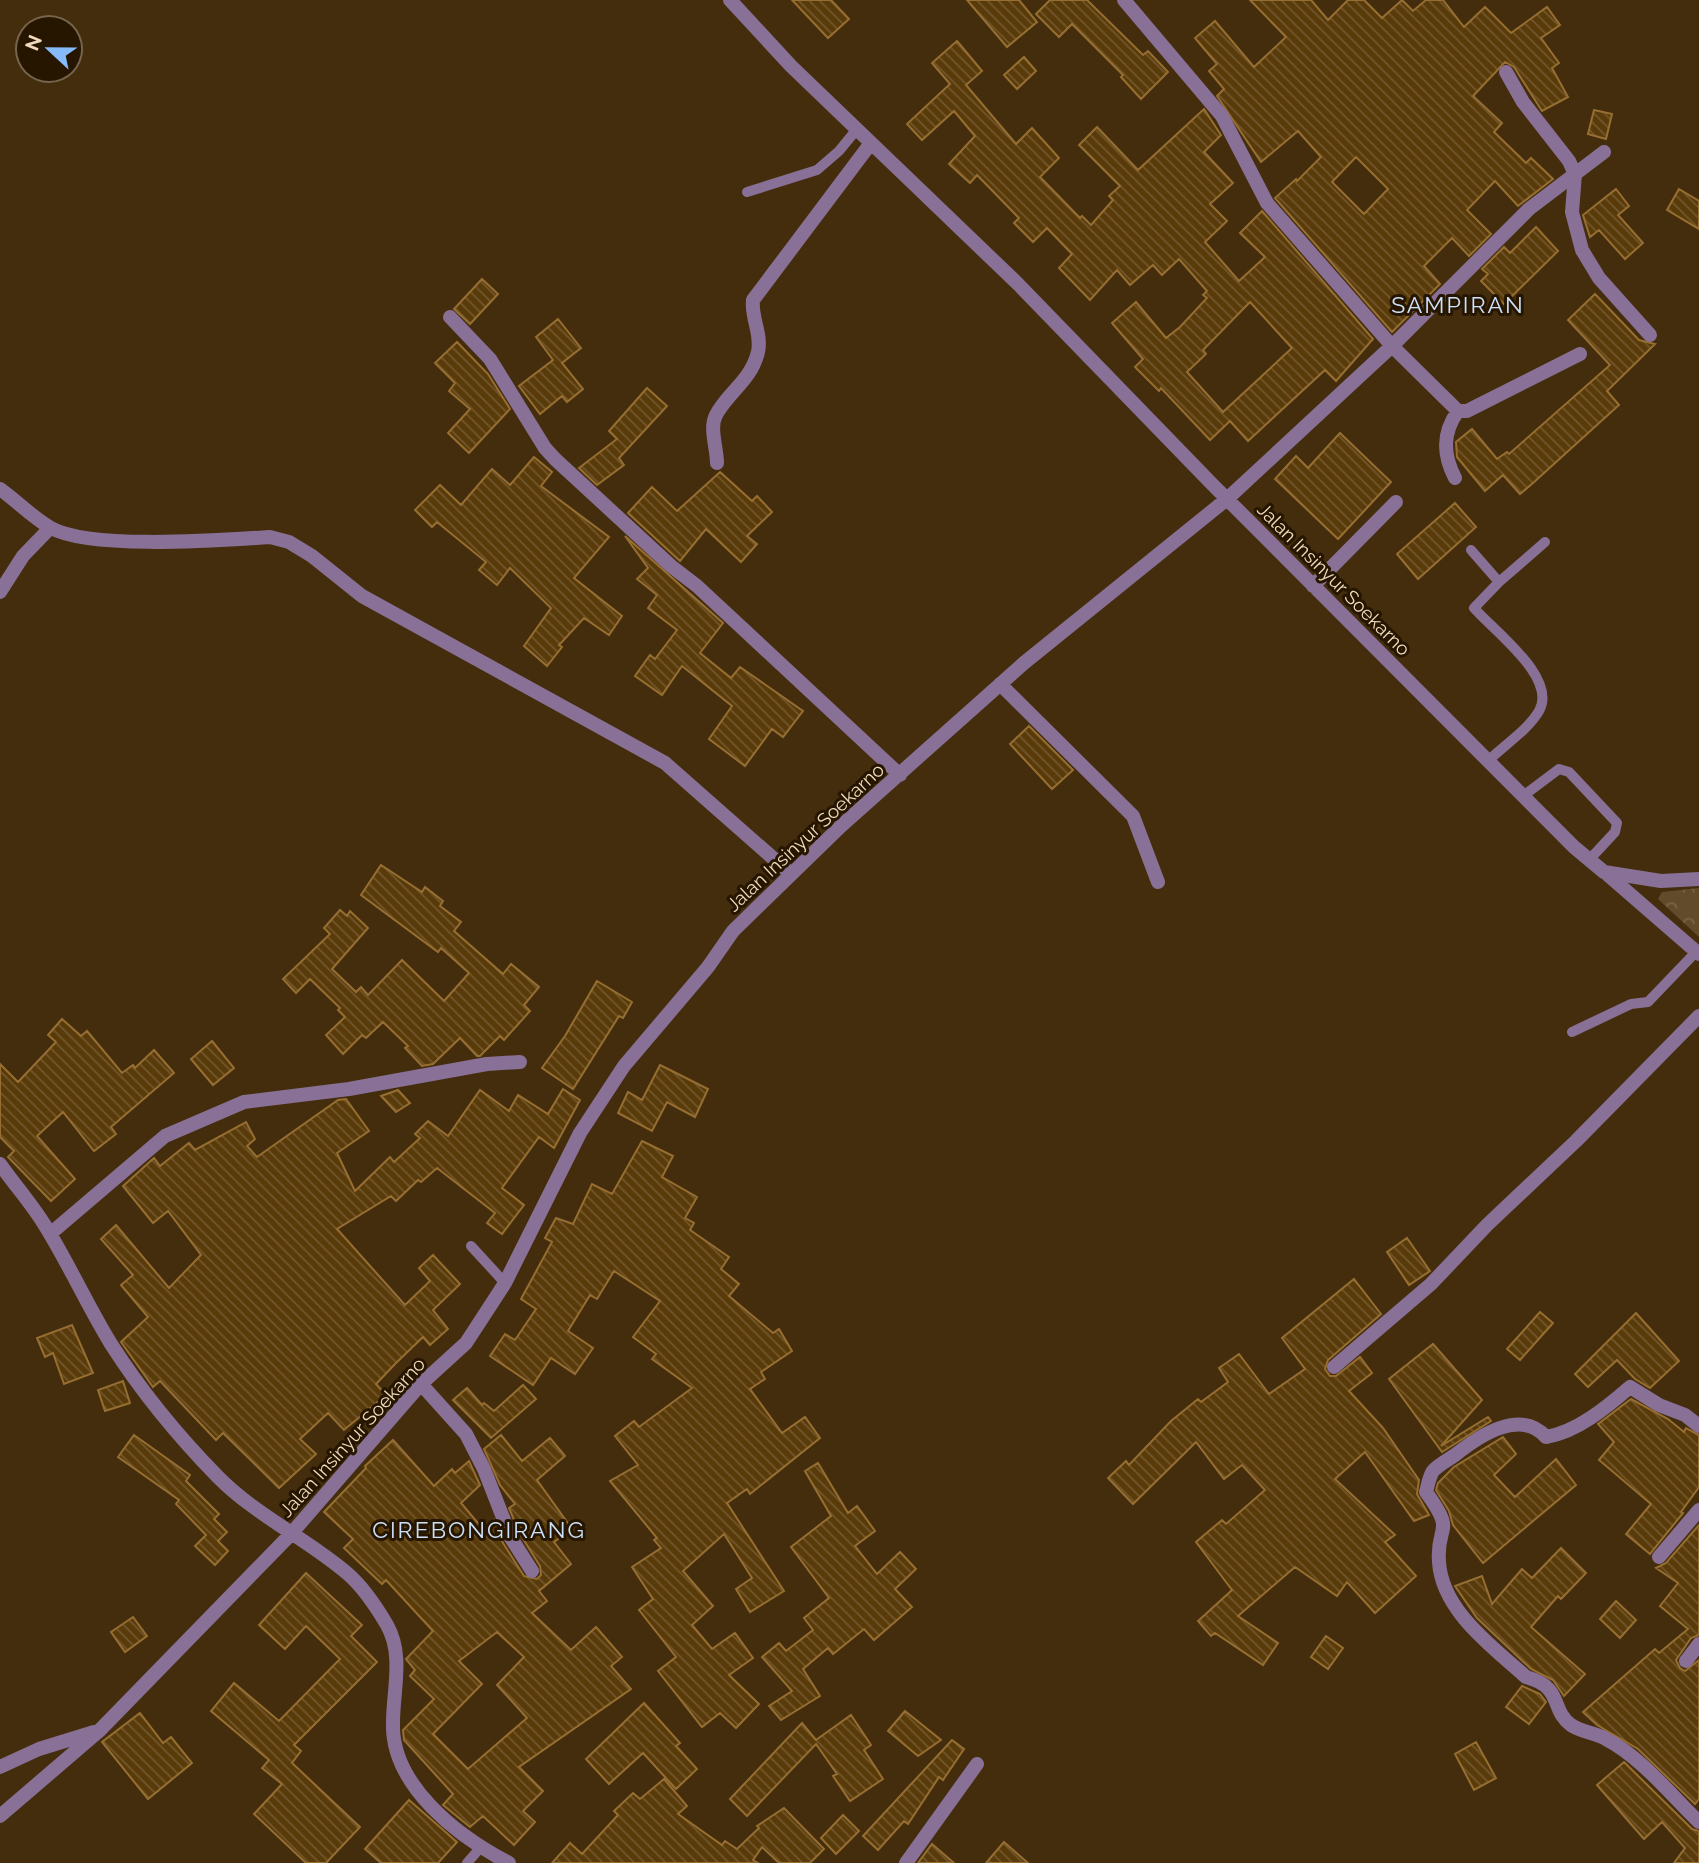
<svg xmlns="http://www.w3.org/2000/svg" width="1699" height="1863" viewBox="0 0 1699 1863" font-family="Raleway,sans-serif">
<defs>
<pattern id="park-crowns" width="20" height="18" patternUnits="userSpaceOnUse" patternTransform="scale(1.75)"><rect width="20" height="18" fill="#624b2a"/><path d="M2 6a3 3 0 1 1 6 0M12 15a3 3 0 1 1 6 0" fill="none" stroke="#796447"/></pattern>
<pattern id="building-back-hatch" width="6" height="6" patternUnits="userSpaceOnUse" patternTransform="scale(1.75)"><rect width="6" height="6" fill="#593b0a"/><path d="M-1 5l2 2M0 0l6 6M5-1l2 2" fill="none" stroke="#71572c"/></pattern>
</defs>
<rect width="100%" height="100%" fill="#432d0d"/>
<!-- park -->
<path fill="url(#park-crowns)" d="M1699,888V937L1658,899L1662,892Z"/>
<!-- building -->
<path fill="url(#building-back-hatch)" stroke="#976e32" stroke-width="2" fill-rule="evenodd" d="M792,0H831L849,19L828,38Z
M967,0H1019L1037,22L1007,47Z
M1050,0H1087L1143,55L1148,51L1168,72L1141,99L1121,77L1123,75L1072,24L1059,37L1036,14Z
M1250,0H1311L1328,20L1348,0H1364L1382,18L1402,0L1413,11L1426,0H1443L1464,27L1485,7L1511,33L1547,7L1560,25L1541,38L1559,63L1552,68L1568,97L1542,111L1514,67L1505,62L1473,96L1502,123L1494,132L1526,163L1531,158L1553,179L1518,206L1495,181L1467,210L1491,234L1469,256L1452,238L1424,266L1440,284L1392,332L1275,198L1296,179L1297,181L1321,157L1298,131L1261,162L1217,96L1224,89L1209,71L1217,64L1195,38L1215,21L1254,67L1286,37ZM1356,157L1388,189L1364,214L1332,182Z
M957,41L982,71L966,85L1016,144L1032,128L1059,158L1040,177L1080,218L1082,216L1091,225L1113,200L1109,196L1120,186L1079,145L1097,127L1138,170L1204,109L1221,135L1204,152L1233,183L1210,204L1227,221L1205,242L1239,281L1265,257L1240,233L1262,211L1373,339L1336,381L1325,370L1248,441L1230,421L1210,440L1161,388L1159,391L1135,367L1143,359L1112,323L1136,302L1166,338L1180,327L1207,298L1203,295L1207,291L1179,259L1162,275L1153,265L1130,285L1117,270L1090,300L1059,268L1072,254L1047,228L1033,242L1014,223L1019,218L977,175L970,183L949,164L975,136L954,111L922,140L907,124L950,84L932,63ZM1250,302L1292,348L1223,412L1187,372L1206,354L1203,350Z
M1024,57L1036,71L1017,89L1004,75Z
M1594,110L1612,114L1606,139L1588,134Z
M1616,189L1629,206L1618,215L1643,243L1625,259L1599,230L1590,237L1583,215Z
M1679,189L1699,201V229L1667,210Z
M1536,227L1558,251L1504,304L1481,281L1488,274L1482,269L1504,247L1510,253Z
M482,279L498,294L470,324L454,309Z
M1595,294L1639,340L1655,344L1607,391L1619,405L1533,483L1520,494L1503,475L1485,491L1457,457L1456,442L1472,429L1497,459L1507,452L1509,454L1610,365L1568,320Z
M558,319L581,348L562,363L583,389L567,402L562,396L540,414L519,386L553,360L536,337Z
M457,342L488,374L510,409L469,453L448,433L470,409L449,391L455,383L435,363Z
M647,388L667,406L619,458L624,465L597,485L579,468L617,439L609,431Z
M1340,433L1391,482L1338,539L1275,479L1296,456L1308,468Z
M534,457L552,472L541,486L609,537L574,578L622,616L609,635L584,618L559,645L562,647L547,666L524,646L551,608L510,568L497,585L479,570L486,562L437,522L432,527L415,510L440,485L461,505L492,469L510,485Z
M720,472L752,501L757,496L772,512L747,536L757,544L741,562L706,529L680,561L628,513L652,487L677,511Z
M1455,503L1476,527L1418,579L1397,554Z
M625,536L723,623L700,653L731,678L740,667L803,711L783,737L772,729L745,766L709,739L732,706L682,666L662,695L635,676L650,655L655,659L677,630L648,608L657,595L637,579L648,568Z
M1029,726L1073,770L1052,789L1010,744Z
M381,865L422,892L425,887L443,901L440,906L461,922L454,931L503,974L511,964L539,987L524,1005L530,1011L504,1040L500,1036L480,1056H477L460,1038L433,1064L422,1066L405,1048L408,1046L383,1022L366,1038L362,1035L343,1054L326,1035L345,1017L338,1010L340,1008L310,979L296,993L283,979L330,934L324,928L340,910L347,916L350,911L368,928L332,969L356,992L361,987L368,995L402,960L444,1001L469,973L441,948L438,952L361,895Z
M597,981L632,1002L623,1018L619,1016L573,1089L542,1068L565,1036Z
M62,1019L81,1036L87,1031L122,1073L133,1065L135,1068L154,1050L174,1073L111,1127L116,1134L94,1151L63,1112L37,1136L75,1179L51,1201L8,1157L14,1151L0,1137V1064L18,1082L56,1042L48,1035Z
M212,1041L234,1068L213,1085L191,1059Z
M660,1065L708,1089L695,1117L667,1102L652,1131L618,1113L628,1092L642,1100Z
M563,1089L580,1100L554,1148L539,1137L502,1188L524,1205L502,1234L487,1223L495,1213L437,1168L421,1182L418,1180L396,1201L391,1196L337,1229L405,1305L430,1281L419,1268L433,1255L460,1284L433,1310L448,1329L430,1345L423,1337L396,1363L376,1384L386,1395L344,1430L328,1413L300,1439L316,1454L279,1488L223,1433L216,1440L160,1381L153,1387L121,1342L148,1317L121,1285L133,1275L101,1239L116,1225L169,1288L201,1255L168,1211L153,1223L123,1186L154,1158L160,1166L189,1143L195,1150L246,1122L255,1139L247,1146L257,1157L338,1100L346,1099L369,1131L337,1153L355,1191L390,1157L394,1162L420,1138L415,1134L428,1121L448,1136L480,1090L509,1111L518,1095L548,1114Z
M398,1090L410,1103L396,1112L381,1096Z
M642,1141L673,1156L662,1177L697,1197L685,1218L694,1223L690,1230L729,1257L721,1269L739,1284L729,1296L773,1333L779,1329L792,1351L761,1372L765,1379L750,1389L782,1433L805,1417L820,1438L750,1494L747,1489L727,1503L784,1591L750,1612L736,1589L752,1578L724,1534L683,1571L713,1606L692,1625L712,1649L735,1633L753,1658L729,1675L759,1704L736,1728L720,1713L702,1727L658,1671L676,1657L639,1610L653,1599L632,1567L661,1548L654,1540L657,1538L610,1481L638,1465L615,1436L634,1421L639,1427L692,1388L652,1359L656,1354L633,1337L660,1301L614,1271L597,1299L590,1295L568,1331L593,1348L575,1374L551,1358L533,1385L490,1356L505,1334L515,1340L536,1309L521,1299L552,1242L545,1238L556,1218L573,1224L592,1184L612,1194Z
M1407,1238L1430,1271L1409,1285L1387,1252Z
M1354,1279L1381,1314L1328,1360L1325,1369L1330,1376H1336L1360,1357L1372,1373L1349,1391L1383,1428L1419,1480L1417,1494L1429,1515L1414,1521L1365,1452L1335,1479L1395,1535L1385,1542L1416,1576L1375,1613L1347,1582L1337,1596L1295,1567L1238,1616L1278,1643L1263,1665L1215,1633L1211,1636L1198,1621L1232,1590L1196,1542L1222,1520L1226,1524L1265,1490L1242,1465L1224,1479L1196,1442L1133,1504L1108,1478L1126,1461L1129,1465L1171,1421L1198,1399L1201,1402L1228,1382L1219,1368L1239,1354L1269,1394L1305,1369L1282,1338Z
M1540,1312L1553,1323L1520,1360L1507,1349Z
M1636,1313L1679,1361L1650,1388L1635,1379L1617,1360L1588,1387L1575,1374Z
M72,1325L93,1373L64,1384L53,1353L45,1357L37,1338Z
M1433,1344L1482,1400L1441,1446L1488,1417L1491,1421L1442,1452L1389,1379Z
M123,1381L130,1403L105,1411L98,1390Z
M523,1385L536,1399L491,1438L453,1400L467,1388L482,1405L484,1403L494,1411Z
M1631,1399L1668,1419L1684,1432L1686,1428L1699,1435V1487L1681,1512L1683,1513L1650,1554L1626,1534L1651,1504L1599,1460L1614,1442L1598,1424Z
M134,1435L190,1475L186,1481L219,1514L214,1519L227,1532L218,1541L228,1551L215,1565L195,1546L206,1535L176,1504L179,1500L118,1457Z
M501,1435L522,1461L550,1438L565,1456L537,1480L572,1529L554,1542L571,1564L539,1591L547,1601L532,1613L571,1650L596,1627L622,1657L611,1666L631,1689L519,1767L543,1791L523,1811L535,1822L514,1845L483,1816L470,1827L443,1805L453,1794L404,1740L403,1730L434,1699L410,1676L415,1670L406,1659L433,1631L386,1580L382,1584L344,1548L353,1539L324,1512L366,1468L365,1466L393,1440L434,1486L452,1469L455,1473L469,1461L480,1485L461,1503L483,1529L494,1520L503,1543L524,1576L537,1579L541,1575L540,1566L520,1534L509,1508L515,1504L500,1485L484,1449ZM497,1632L524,1657L497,1685L527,1718L468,1769L433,1734L482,1684L459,1661Z
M1503,1437L1516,1454L1494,1475L1515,1497L1556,1459L1576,1485L1483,1563L1453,1525L1449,1511L1436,1490L1438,1483L1454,1467Z
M818,1463L848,1513L857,1506L875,1531L855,1546L877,1574L900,1552L916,1569L895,1589L912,1607L874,1640L864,1629L833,1654L828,1648L803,1669L820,1696L781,1720L769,1706L792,1691L762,1657L779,1643L786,1651L813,1630L804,1618L829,1598L791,1547L831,1516L805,1471Z
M1699,1525V1635L1691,1638L1676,1660L1680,1668L1685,1671L1699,1660V1799L1695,1804L1638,1749L1597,1725L1583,1712L1655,1649L1659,1653L1688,1629L1660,1606L1678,1583L1656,1568L1666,1563Z
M1561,1548L1586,1573L1561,1599L1558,1596L1531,1627L1585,1674L1564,1696L1553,1680L1531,1669L1477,1618L1455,1586L1482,1576L1492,1604L1522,1569L1532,1578Z
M306,1573L362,1625L351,1636L377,1662L294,1745L301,1751L292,1763L360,1827L326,1863H306L254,1814L282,1784L262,1768L269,1760L211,1711L234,1683L279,1721L340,1659L306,1626L285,1649L259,1625Z
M1616,1601L1636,1620L1620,1638L1600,1619Z
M133,1617L147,1636L125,1652L111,1632Z
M1326,1636L1343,1648L1328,1669L1311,1657Z
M1522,1686L1540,1694L1546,1702L1529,1724L1506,1707Z
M644,1703L680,1743L676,1746L697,1769L676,1789L643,1753L609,1784L586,1759Z
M905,1711L941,1740L918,1756L888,1731Z
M140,1713L163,1743L171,1737L192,1763L148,1799L102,1742Z
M851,1715L871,1745L864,1750L883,1779L850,1801L833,1776L837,1774L816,1744L747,1816L730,1799L802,1723L816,1740Z
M952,1740L964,1749L943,1780L939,1777L908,1824L904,1821L878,1850L863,1836Z
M1476,1742L1496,1778L1474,1790L1455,1754Z
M1624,1762L1692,1829L1699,1831V1863H1674L1685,1848L1662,1822L1644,1839L1597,1785Z
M664,1779L687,1806L678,1814L722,1845L725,1841L737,1849L759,1828L757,1826L784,1808L824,1849L810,1863H779L762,1847L753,1860L758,1863H552L570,1843L582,1854L618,1815L614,1811L633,1793L640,1799Z
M409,1800L457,1842L438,1863H381L365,1849Z
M843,1815L859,1831L836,1854L821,1838Z
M1004,1842L1028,1863H986Z
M932,1844L954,1863H918Z"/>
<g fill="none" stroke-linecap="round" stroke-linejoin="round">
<!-- service -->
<path stroke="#897096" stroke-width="10" d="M747,192L817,170L839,151L857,129
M1471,550L1499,582L1474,608C1495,632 1558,678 1539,711C1528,730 1503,746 1488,761
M1499,582L1545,542
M1523,796L1559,769L1569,772L1617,823L1615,832L1589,860
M1572,1032L1631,1004L1648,1002L1696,952
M471,1246L505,1283
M467,1863L481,1847"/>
<!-- minor -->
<path stroke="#897096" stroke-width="14" d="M730,0L791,66L1018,284L1211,483L1574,847L1604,872L1661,881L1699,879
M1124,0L1222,116L1267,203L1392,346L1458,411H1467L1580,354
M1506,72L1523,102L1569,161L1575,174L1572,212L1582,250L1599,278L1650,335
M450,317L490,359L545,448L555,459L671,566L697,586L900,775
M717,463C717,448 709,428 716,415C728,392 751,381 758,352C762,333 751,319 753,300L871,143
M1455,478C1443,455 1442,433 1458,411
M0,489C17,501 33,518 51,528C91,550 221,540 270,537L289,542L312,556L362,596L665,763L791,874
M1313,586L1396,502
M0,592L23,556L50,528
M1000,684L1133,816L1158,882
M1608,875L1699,954
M0,1164C14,1184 31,1203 44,1224C68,1262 87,1305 111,1344C141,1391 178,1436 217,1476C255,1515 309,1540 348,1574C363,1587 377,1608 387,1625C404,1655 393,1690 393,1723C391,1786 459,1837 509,1863
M50,1234L165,1136L244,1102L349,1089L487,1064L520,1062
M1334,1367L1431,1284L1487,1225L1576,1141L1699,1016
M421,1384L466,1434L484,1469L511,1538L532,1571
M1699,1426L1685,1415L1659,1405L1630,1387C1607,1407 1577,1432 1546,1437C1520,1408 1479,1436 1455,1455C1448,1460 1438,1465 1433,1471C1429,1477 1428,1485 1426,1492C1457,1535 1436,1523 1439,1562C1442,1611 1493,1647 1526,1677C1564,1687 1550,1710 1571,1725C1581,1732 1596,1733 1606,1739C1642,1758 1670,1794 1699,1822
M1659,1557L1699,1510
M1686,1661L1699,1644
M0,1767L39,1749L94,1732
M0,1816L99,1731L290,1535L421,1384L466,1343L505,1283L580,1133L624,1066L708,967L733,931L841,826L1024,663L1227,499L1392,346L1529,209L1604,152
M906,1863L977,1764"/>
</g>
<g text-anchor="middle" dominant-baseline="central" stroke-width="6" stroke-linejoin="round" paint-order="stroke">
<!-- street labels -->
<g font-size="19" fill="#f1dabd" stroke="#261600">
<text transform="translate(1334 579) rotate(45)">Jalan Insinyur Soekarno</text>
<text transform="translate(805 837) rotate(-43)">Jalan Insinyur Soekarno</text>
<text transform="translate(352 1437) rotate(-48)">Jalan Insinyur Soekarno</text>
</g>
<!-- quarter labels -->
<g font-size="23" letter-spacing="2" fill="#cde0f9" stroke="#261600">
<text x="1458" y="304">SAMPIRAN</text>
<text x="479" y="1529">CIREBONGIRANG</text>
</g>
</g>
<!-- north arrow -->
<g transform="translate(49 49) rotate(292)"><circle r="33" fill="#261600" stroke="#77644c" stroke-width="2"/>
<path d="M0-5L12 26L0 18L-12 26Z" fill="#86bbfb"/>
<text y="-10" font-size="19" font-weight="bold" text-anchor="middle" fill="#f1dabd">N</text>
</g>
</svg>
